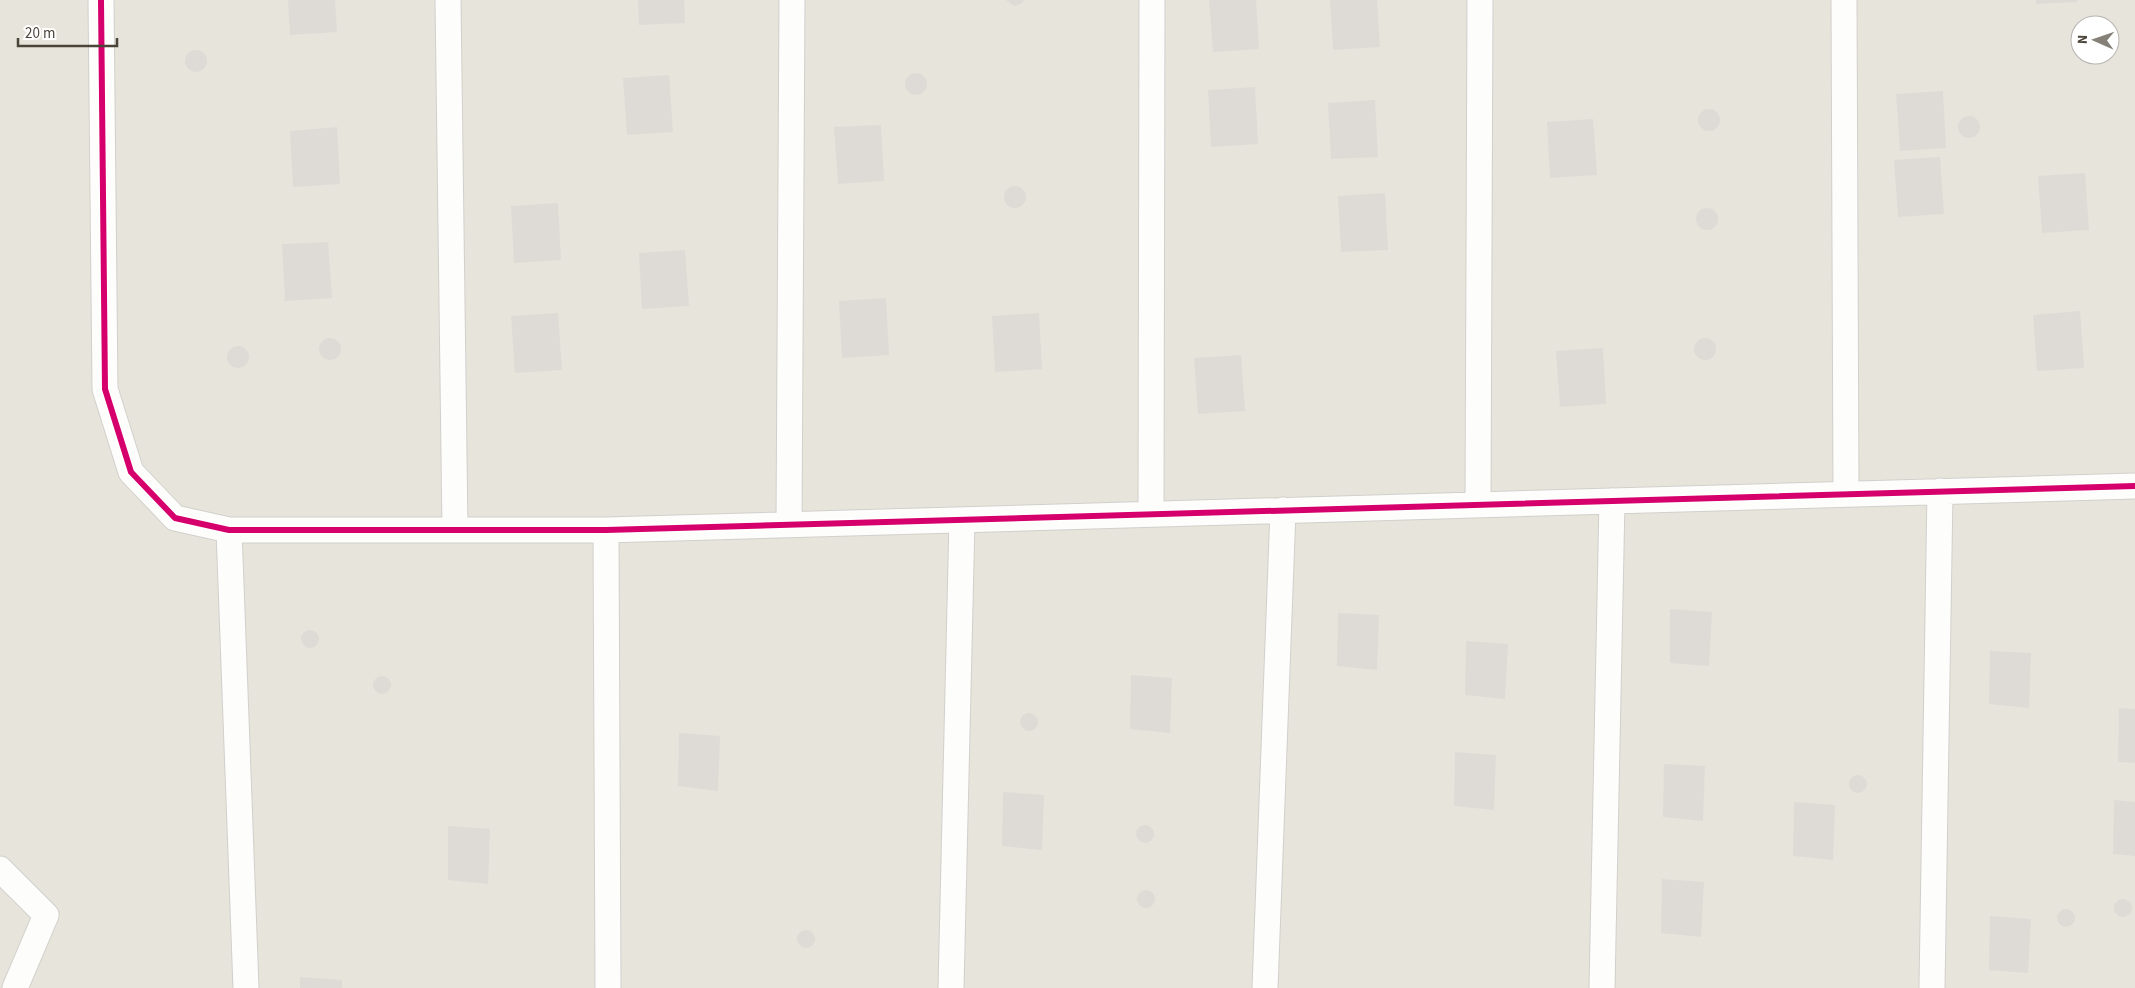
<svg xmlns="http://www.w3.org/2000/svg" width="2135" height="988" viewBox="0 0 2135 988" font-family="'Source Sans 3',sans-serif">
<rect width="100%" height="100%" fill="#f4f2ee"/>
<!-- residential -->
<path fill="#e7e4dc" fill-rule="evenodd" d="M0,0H2135V988H0ZM2080,25H2110V55H2080Z"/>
<!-- building -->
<path fill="#dedbd6" d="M288,0H335L337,32L290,35Z
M638,0H684L685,23L639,25Z
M1006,0H1025L1021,4L1014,6Z
M1209,0H1256L1259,49L1213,52Z
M1330,0H1377L1380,47L1333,50Z
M2036,0H2077V2L2036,4Z
M185 61a11 11 0 1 1 22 0a11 11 0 1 1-22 0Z
M905 84a11 11 0 1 1 22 0a11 11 0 1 1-22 0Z
M669,75L673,132L627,135L623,78Z
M1255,87L1258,144L1211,147L1208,90Z
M1943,91L1946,148L1900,151L1896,94Z
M1375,100L1378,157L1331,159L1328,103Z
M1698 120a11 11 0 1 1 22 0a11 11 0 1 1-22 0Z
M1958 127a11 11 0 1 1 22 0a11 11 0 1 1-22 0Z
M1593,119L1597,175L1550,178L1547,122Z
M881,125L884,181L838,184L834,127Z
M337,127L340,184L293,187L290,131Z
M1940,157L1944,214L1898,217L1894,160Z
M2085,173L2089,230L2042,233L2038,176Z
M1004 197a11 11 0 1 1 22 0a11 11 0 1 1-22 0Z
M1385,193L1388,250L1341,252L1338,196Z
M558,203L561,260L514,263L511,206Z
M1696 219a11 11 0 1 1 22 0a11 11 0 1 1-22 0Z
M328,242L332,298L285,301L282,244Z
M685,250L689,306L642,309L639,253Z
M886,298L889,355L842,358L839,301Z
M2080,311L2084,368L2037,371L2033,315Z
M558,313L562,370L515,373L511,316Z
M1039,313L1042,369L995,372L992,316Z
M319 349a11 11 0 1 1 22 0a11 11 0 1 1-22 0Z
M1694 349a11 11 0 1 1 22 0a11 11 0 1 1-22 0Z
M227 357a11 11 0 1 1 22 0a11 11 0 1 1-22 0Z
M1603,348L1606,404L1560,407L1556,351Z
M1241,355L1245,411L1198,414L1194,358Z
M1670,609L1712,612L1709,666L1670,663Z
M1338,613L1379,615L1377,670L1337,666Z
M301 639a9 9 0 1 1 18 0a9 9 0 1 1-18 0Z
M1466,641L1508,644L1505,699L1465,695Z
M1990,651L2031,653L2029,708L1989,704Z
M1131,675L1172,678L1170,733L1130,729Z
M373 685a9 9 0 1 1 18 0a9 9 0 1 1-18 0Z
M2119,708L2135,709V763L2118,762Z
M1020 722a9 9 0 1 1 18 0a9 9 0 1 1-18 0Z
M679,733L720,736L718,791L678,786Z
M1455,752L1496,755L1494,810L1454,806Z
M1664,764L1705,766L1703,821L1663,817Z
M1849 784a9 9 0 1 1 18 0a9 9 0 1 1-18 0Z
M1003,792L1044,795L1042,850L1002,846Z
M2114,800L2135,802V856L2113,854Z
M1794,802L1835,805L1833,860L1793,856Z
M1136 834a9 9 0 1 1 18 0a9 9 0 1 1-18 0Z
M448,826L490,829L488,884L448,880Z
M1662,879L1704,882L1701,937L1661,933Z
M1137 899a9 9 0 1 1 18 0a9 9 0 1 1-18 0Z
M2114 908a9 9 0 1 1 18 0a9 9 0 1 1-18 0Z
M2057 918a9 9 0 1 1 18 0a9 9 0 1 1-18 0Z
M1990,916L2031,919L2028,973L1989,970Z
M797 939a9 9 0 1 1 18 0a9 9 0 1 1-18 0Z
M300,977L342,980V988H300Z"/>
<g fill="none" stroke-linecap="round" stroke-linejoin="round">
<defs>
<path id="street" d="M101,0L105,389L131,472L175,518L229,530H606L2135,486
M448,0L455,530
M1844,0L1846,494
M1478,505L1480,0
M1151,514L1152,0
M789,524L792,0
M229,530L246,988
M606,530L608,988
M0,869L46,915L15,988
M951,988L962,520
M1265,988L1283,510
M1602,988L1612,501
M1932,988L1940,491"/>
</defs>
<!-- street casing -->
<use href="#street" stroke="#d2d0cb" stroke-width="27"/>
<!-- street -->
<use href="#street" stroke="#fdfdfc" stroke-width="25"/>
<defs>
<path id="cycleway" d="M101,0L105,389L131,472L175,518L229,530H606L2135,486"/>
</defs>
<!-- cycleway casing -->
<use href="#cycleway" stroke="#fff" stroke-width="9"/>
<!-- cycleway -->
<use href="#cycleway" stroke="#d6006c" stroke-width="6"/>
</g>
<!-- north arrow -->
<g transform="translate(2095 40) rotate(272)"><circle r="24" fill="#ffffff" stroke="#b7b4b0"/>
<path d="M0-4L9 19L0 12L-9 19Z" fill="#868178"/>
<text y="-8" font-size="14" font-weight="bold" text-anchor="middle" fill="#4b4439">N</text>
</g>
<!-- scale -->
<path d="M18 38v8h99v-8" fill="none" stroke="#4b4439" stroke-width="2.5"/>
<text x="25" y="38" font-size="15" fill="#4b4439" stroke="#ffffff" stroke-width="4" paint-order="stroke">20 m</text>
</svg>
